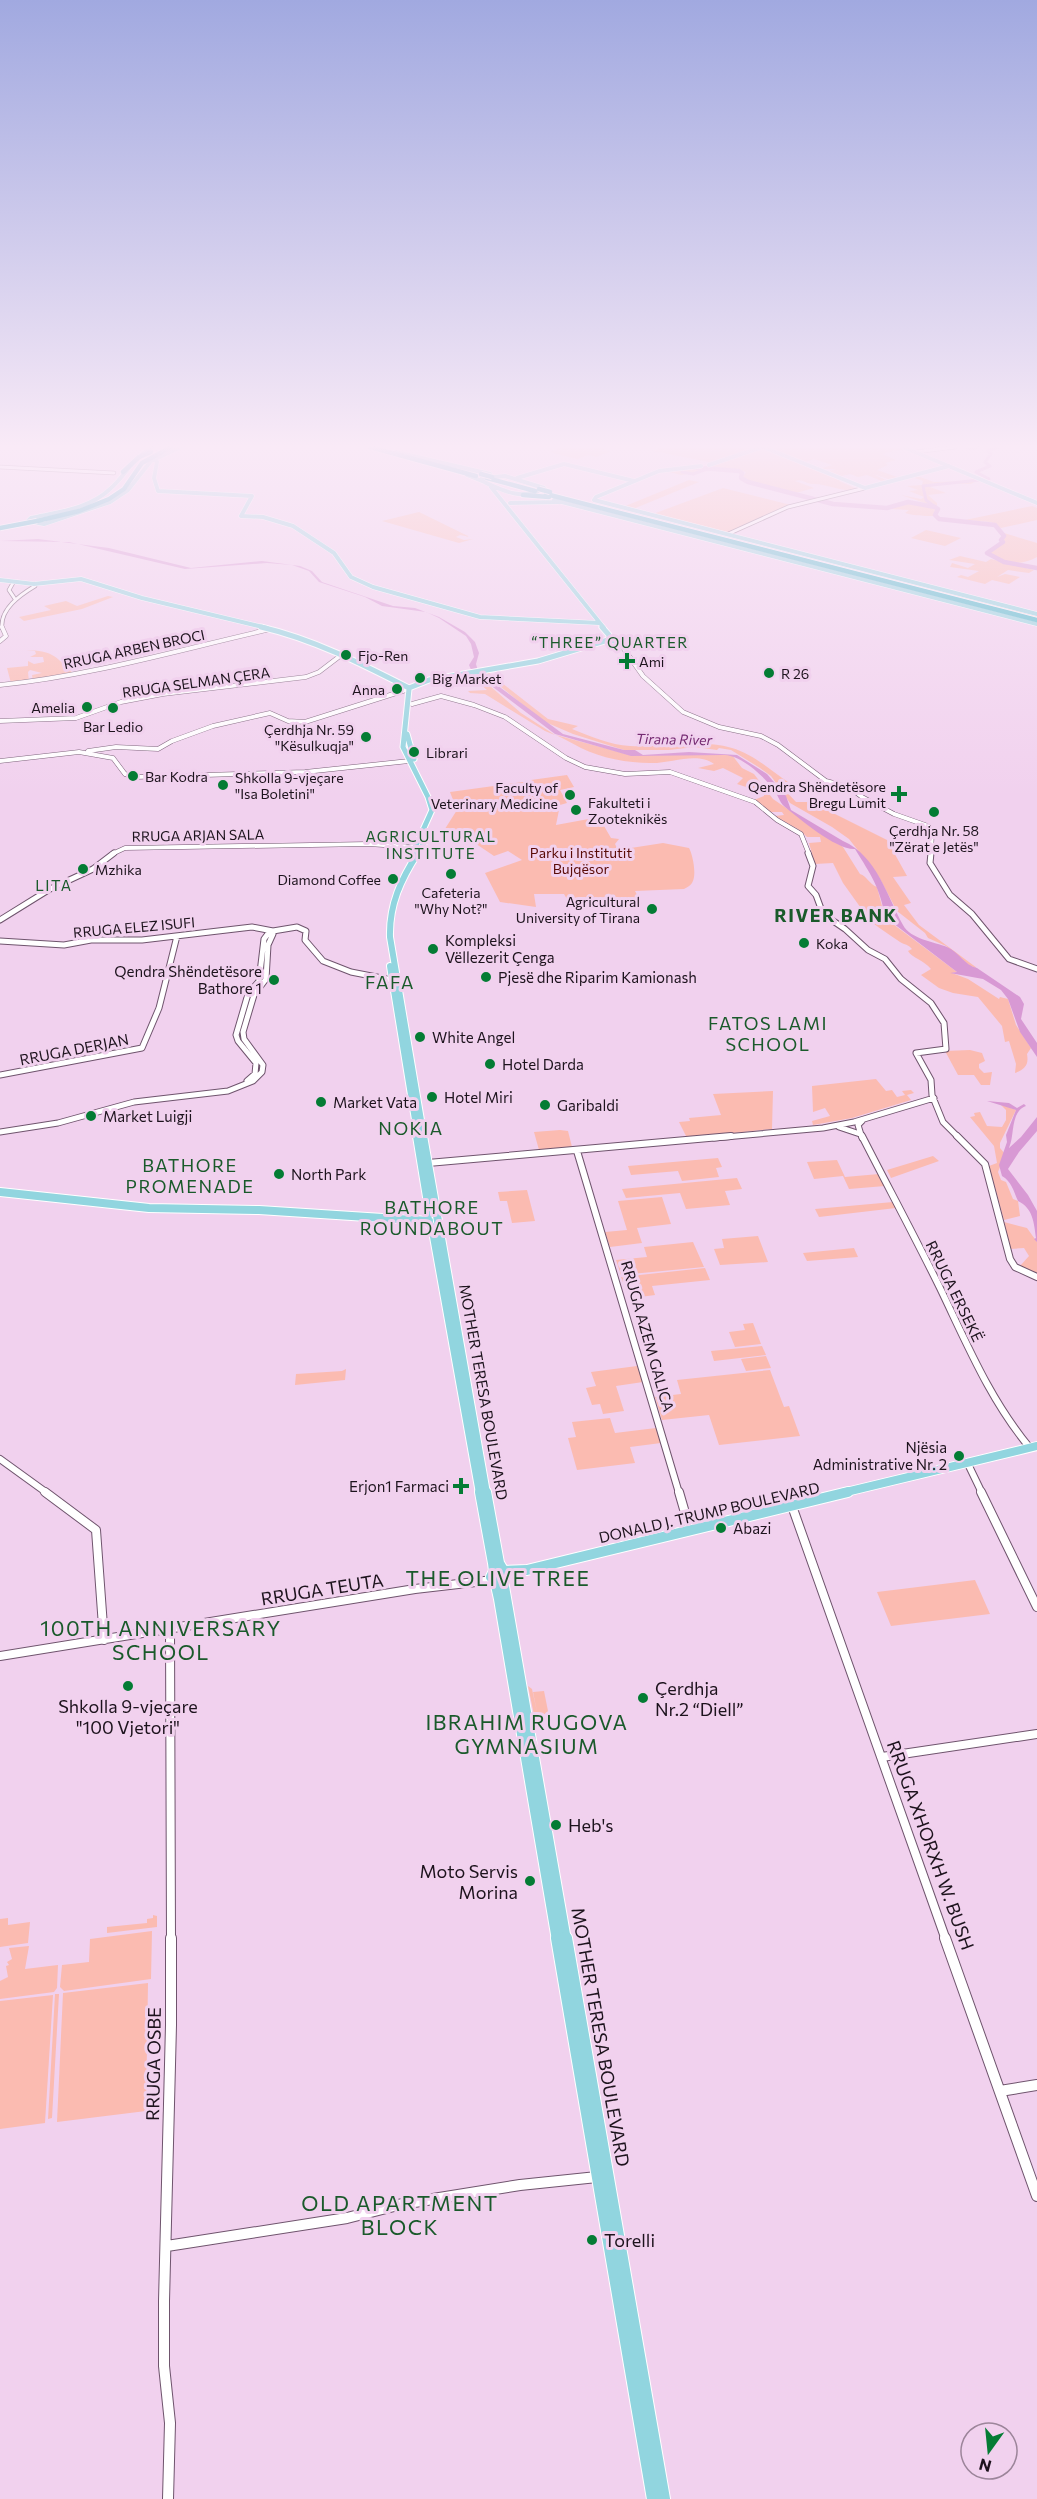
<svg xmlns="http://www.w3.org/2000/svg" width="1037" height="2499" viewBox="0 0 1037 2499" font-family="Commissioner,sans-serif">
<rect width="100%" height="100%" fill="#f1d1ee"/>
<!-- green -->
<path fill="#fbbbb1" d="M564,447H599L610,452L596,457L589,455L577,459L549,452Z
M662,447H756L709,462L653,451Z
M765,447H902L908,450H898L882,454L896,460L885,463L888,465L877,470L900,478L891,480L873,474L888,481L884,482L867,475L858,477L850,474L838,477L826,472L836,469H820L832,465L814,459L803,463Z
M763,448L843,480L839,481L857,489C841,493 829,484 814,484C806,484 802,478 795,481L814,488L796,493L746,481L742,478L746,472L730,468H696L707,471L681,475L665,471L695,466H714L713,464Z
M917,476L934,482L976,481L971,484L945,483L930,487L946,493L928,495L937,503V507L901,495L921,499L924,497L909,491L918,490L907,486L922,485L923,481L912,477Z
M689,480L699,482L633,509L623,507Z
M723,488L791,505L728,533L653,514Z
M910,503L935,508L934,516C924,516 915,516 905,513L909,510L872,508H891Z
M1032,506L1037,508V520L1001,528L991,522L965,520Z
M419,512L470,537L460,535L456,537L464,540L473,539L459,543L382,521Z
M926,530L961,538L945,546L911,538Z
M1004,533L1037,543V557C1022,566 1002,565 988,553L1003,542Z
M730,536L1037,615V617Z
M960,556L986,562L991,559L1034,570L1029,573L1008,570L997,577L1005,574L1020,577L1009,584L992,580L985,584L957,577L961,575L968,577L979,571L950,567L952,563L968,568L975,564L949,560Z
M108,596L113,597L82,609L24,621L19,617L51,610L44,606L66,601L77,606Z
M26,650C53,651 54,655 73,673L33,681L32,675L42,673L30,670L28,672L29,682L11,683L7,668L28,666V661L34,664L44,662L43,657H30L36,654L35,651Z
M489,673L548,719L578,726L572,729C590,736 610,745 630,746C665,748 698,738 732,748C753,754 770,770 788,782L780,785L796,802H811L887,840L907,876L893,877L911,903L904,905L919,925L977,968L970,966L946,946L928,938L925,933L897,911L879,877L849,839L832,827L790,803L771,776L760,768L731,750L719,748L717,750L695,747L669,750H624L573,734L543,721L485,674Z
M474,675L481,678L521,713L555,735L545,731L485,694L470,693L468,691L487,690L470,676Z
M556,735L630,755H732L742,768L754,774L773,799L843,847L860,874C867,876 869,884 877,887L885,918L957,972L952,973L968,979L999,999L1000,997L1008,999L1016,1025L1031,1048L1027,1054C1029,1065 1025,1069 1015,1073L1016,1064L1009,1041L1005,1042L1002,1026L978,997L953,993L939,988L921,975L931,969C924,960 912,958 908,951L912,949C908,944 905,945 900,942C886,933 873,923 859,913L863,911L843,883L833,863L815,864L809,843L821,842L820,837H807L801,831L775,816L784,815L782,812H771L754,800L764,796V793L737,784L743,778L723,768L714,771L698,768L714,764C697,751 670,764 650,763C628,763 601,758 581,748C573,744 565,739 556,735Z
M567,775L574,787L560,790L567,803L560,805L556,825L594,818L599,827L604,826L611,838L619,839L615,844L618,850L663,843L689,848C693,855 697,876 692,883C690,886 687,887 684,889L635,891L642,904L590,899L574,903L568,901L564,894H534L536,907L500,902L485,873L522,860L508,851L494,856L460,833L438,835L443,832L457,810L450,792L523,782H534L531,780Z
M970,1050L982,1053L985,1061L979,1064V1068L984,1073L992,1072L990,1085H981L974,1075H958L945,1051Z
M876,1079L886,1091L892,1090L897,1097L905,1095L902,1091L911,1090L914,1093L907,1095L911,1100L852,1118L813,1125L812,1121L830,1116L825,1108L813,1112L812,1086Z
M773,1091L772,1129L687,1138L679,1122L690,1121L689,1118L721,1115L713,1094Z
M1000,1104L1016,1110L1000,1143V1148L1005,1154L998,1172L1001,1180L1006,1182L1013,1199L1018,1201L1020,1216L1004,1220L989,1166L997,1163L994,1146L970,1117L975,1116L974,1113L980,1112L987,1126L1002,1127L1006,1120V1110Z
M560,1130L568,1131L572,1147L539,1150L534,1132Z
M933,1156L939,1161L891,1178L887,1170Z
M718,1158L722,1167L716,1168L719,1177L682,1181L678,1171L631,1175L628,1166Z
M837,1160L845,1177L879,1174L885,1186L849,1189L843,1176L814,1179L807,1162Z
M737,1178L742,1189L725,1191L730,1205L686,1209L680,1193L626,1198L622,1189Z
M527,1190L535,1221L512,1223L507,1201H500L498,1192Z
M662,1197L671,1224L637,1228L642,1243L610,1247L605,1232L627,1230L618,1201Z
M893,1202L896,1208L819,1217L815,1209Z
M1004,1222L1027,1228L1037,1242V1274L1020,1266L1029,1256L1024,1248L1010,1249Z
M758,1236L768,1262L720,1265L714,1249L724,1248L722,1239Z
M693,1242L704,1267L621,1275L616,1260L647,1257L644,1247Z
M854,1248L858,1257L807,1261L803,1253Z
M705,1268L710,1280L652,1286L655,1295L640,1297L635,1281L623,1282L621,1277Z
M753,1323L761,1344L735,1347L729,1332L745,1330L743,1324Z
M762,1346L766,1355L714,1361L711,1351Z
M766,1356L771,1368L746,1371L741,1359Z
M637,1366L643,1382L616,1386L624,1411L603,1414L600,1404L592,1405L586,1388L596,1386L591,1372Z
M346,1369L345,1380L295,1385L296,1374L342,1371Z
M770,1370L784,1407L789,1406L800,1436L719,1445L709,1415L662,1420L655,1397L681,1394L677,1380Z
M610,1418L615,1433L656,1428L661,1443L630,1447L635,1463L577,1470L568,1438L576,1437L572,1422Z
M975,1580L990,1614L891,1626L877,1592Z
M528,1686L532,1689L537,1712L533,1692L544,1691L548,1711L545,1714L534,1715Z
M153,1915L157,1916V1927L107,1933V1927L147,1923V1919L153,1918Z
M8,1918V1925L30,1922L28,1943L0,1947V1919Z
M152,1931L151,1979L64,1991L60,1987L62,1965L89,1962L90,1939Z
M29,1946L25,1969L58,1965L57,1988L54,1992L0,1999V1981L8,1977L6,1966L9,1965L7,1962L12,1959L9,1948Z
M148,1983L146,2111L57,2122L63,1993Z
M55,1994H59L52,2118L48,2119Z
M53,1995L45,2123L0,2129V2001Z"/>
<!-- water -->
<path fill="#d899d4" d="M38,539L109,548L191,568L262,561L300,566L312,571L322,582L393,606L415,608L439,617L465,632L475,642L479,653L476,664L478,671L472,672L469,665L474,657L471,644L466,636L439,618L426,612L382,606L365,597L319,582L309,571L292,565L267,563L185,569L69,542L0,541Z
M485,674L497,685L563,734L624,750H635L643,755L689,752L737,755L767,774L786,796L791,810L843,841C877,856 887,896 903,925C910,939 935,942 947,947C959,952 964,965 977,968L1020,997L1024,1004L1021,1019L1037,1043V1057L1020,1032L1008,999L1001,990L983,979L950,973L957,972L885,917C880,887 871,875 855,849C836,850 800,819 785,807C778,801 778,793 772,787C761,774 741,756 725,755L631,756L555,734L481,678L477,679L474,675Z
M987,1101L1009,1103L1017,1108L1024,1104L1026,1106C1010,1112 1015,1135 1009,1148L1021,1137L1037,1117V1131L1019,1152L1008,1169L1028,1195L1037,1211V1242L1034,1239L1036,1238C1034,1223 1033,1208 1018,1201C1013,1190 1012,1182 1002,1176L999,1165L1007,1142L1006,1135L1016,1110Z"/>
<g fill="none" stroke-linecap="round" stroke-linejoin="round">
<!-- canal -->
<path stroke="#d899d4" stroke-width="3" d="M682,472L693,474L707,469
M935,507L926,500L923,486L989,479L976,472L990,466L985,462L991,454L987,451L999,447"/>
<!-- river -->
<path stroke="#d899d4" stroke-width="4.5" d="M689,467L739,471L742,473L741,478L748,482L833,504L887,508L908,502L935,507L938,509L935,515L939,519L995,525L1004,536L1001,540L1003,542L987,553L1004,562L1037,568"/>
<defs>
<path id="minor-far5" d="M967,447H976
M916,452L955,447
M0,467L114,473
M728,534L788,507L865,488
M13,583L9,590L15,599
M2,628C0,609 20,595 35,586L34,584"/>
<path id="minor-far4" d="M0,641L6,636L2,627
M615,641L624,649L643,676L683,712L719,727L761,736L778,745L826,781L849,787L862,797L894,814L928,826L932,832L931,854
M0,685C91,676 182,649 271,629
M412,704L441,696L474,705L505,717L566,758L585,767L625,774L670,772L755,802L777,820L801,834L809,854
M0,721L76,718L121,702L163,694L306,677L319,672L340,656
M88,751L116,747L158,749L172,741L213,726L270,713L288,721L305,722L409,689
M0,761L79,752L113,758L125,774L135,777L305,772L409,761
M112,854L125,848L368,844L415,847"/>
<path id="minor-far3" d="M808,853L813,866L808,886L816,895L823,914L845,929L868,950L885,959L901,979L931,1003L944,1023L946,1049L916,1053L931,1080L932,1095L943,1122L959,1138
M931,853L930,863L950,895L972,914L1009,959L1037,969
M0,920L50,889L93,869L114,853
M0,941L64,945L91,940H142L252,927L273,931L297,927L306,931L305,940L323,961L351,972L392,980
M0,1075L142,1048L159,1008L177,936
M247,1081L255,1074L256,1063L238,1041L236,1035L248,994L259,981L264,939L270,931
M839,1127L860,1134
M0,1132L58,1123L134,1102L228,1091L253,1081L262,1072L263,1065L244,1039L243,1032L254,995L266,979L268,945L273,934
M714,1138L823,1128L854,1122L934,1098
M862,1138L858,1125L863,1120"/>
<path id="minor-far2" d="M862,1136C888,1187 915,1237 940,1288C967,1344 990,1400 1030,1448
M957,1136L985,1164L1010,1259L1015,1267L1037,1277
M577,1151L679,1493
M428,1163L731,1136
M0,1459L47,1493
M968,1464L982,1493"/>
<path id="minor-far1" d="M45,1492L96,1530L104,1640
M679,1492L690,1530
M981,1492L1037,1607
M792,1506L946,1940
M170,1629L171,1940
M0,1656L415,1589L493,1580
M882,1757L1037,1734"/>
<path id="minor" d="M945,1938L1037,2196
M1000,2091L1037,2085
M167,2246L347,2218L402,2204L520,2185L597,2177
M168,2499L170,2423L164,2366V2301L171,2025V1938"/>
<path id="major-far5" d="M153,447C133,457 126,475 110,489C89,509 58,512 31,518L28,521L44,524L110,502L128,490L151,461L181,447
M763,447L865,488L949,466
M903,447L1037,503
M396,452L490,474
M154,459L157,462L154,478L158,491L252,496L241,516
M709,465L762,447
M467,475L482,481
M505,476L544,488C522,501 504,491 482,481V478Z
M517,478L564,464L634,481
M491,487L604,628
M554,500L1037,624
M594,500L1037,614
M594,500L596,497L659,471L701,466
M510,503L558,502
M241,516L263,517L293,526L334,553L351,577L373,587L480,617L599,623
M0,580L34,584L81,579L142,598L267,628"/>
<path id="major-far4" d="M261,627C313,639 362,664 409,688
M602,627L609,635V640
M409,688L429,680L538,661L608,640L614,641
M409,689L403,747L428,797L432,810L414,850
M407,734L414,759
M417,854L428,837"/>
<path id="major-far3" d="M418,853C401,879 389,905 390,937L424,1138
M390,966L418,1138"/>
<path id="major-far2" d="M417,1136L429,1209L427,1220
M423,1136L486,1493
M0,1192L149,1208L259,1210L429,1221
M428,1221L433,1231L480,1493
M842,1493L1037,1446"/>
<path id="major-far1" d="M480,1492L493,1563L494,1571L491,1577L495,1581L499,1599L557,1940
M486,1492L499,1563L506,1575L503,1581L566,1940
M504,1571L527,1570L848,1492"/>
<path id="major" d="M557,1938L653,2499
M566,1938L664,2499"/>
<path id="highway" d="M370,447L476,476
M123,472L139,457L151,452
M487,478L535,491
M546,494L1037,620
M523,495L549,497
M37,521L79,511L109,499L124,489L142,463L171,447"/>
</defs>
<!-- minor-far5 casing -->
<use href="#minor-far5" stroke="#6f546d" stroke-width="4.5"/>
<!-- minor-far4 casing -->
<use href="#minor-far4" stroke="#6f546d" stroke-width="5"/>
<!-- minor-far3 casing -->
<use href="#minor-far3" stroke="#6f546d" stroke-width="7"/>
<!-- minor-far2 casing -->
<use href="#minor-far2" stroke="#6f546d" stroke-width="8"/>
<!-- minor-far1 casing -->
<use href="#minor-far1" stroke="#6f546d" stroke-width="10"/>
<!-- minor casing -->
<use href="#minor" stroke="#6f546d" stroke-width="12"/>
<!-- major-far5 casing -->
<use href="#major-far5" stroke="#fff" stroke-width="5"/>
<!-- major-far4 casing -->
<use href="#major-far4" stroke="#fff" stroke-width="7"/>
<!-- major-far3 casing -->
<use href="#major-far3" stroke="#fff" stroke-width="8"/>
<!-- major-far2 casing -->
<use href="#major-far2" stroke="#fff" stroke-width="10"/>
<!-- major-far1 casing -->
<use href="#major-far1" stroke="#fff" stroke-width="12"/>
<!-- major casing -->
<use href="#major" stroke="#fff" stroke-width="14"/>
<!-- highway casing -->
<use href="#highway" stroke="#fff" stroke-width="6"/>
<!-- minor-far5 -->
<use href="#minor-far5" stroke="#fff" stroke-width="3"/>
<!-- minor-far4 -->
<use href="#minor-far4" stroke="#fff" stroke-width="4"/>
<!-- minor-far3 -->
<use href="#minor-far3" stroke="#fff" stroke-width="5"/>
<!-- minor-far2 -->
<use href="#minor-far2" stroke="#fff" stroke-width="6"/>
<!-- minor-far1 -->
<use href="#minor-far1" stroke="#fff" stroke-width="8"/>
<!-- minor -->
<use href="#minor" stroke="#fff" stroke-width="10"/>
<!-- major-far5 -->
<use href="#major-far5" stroke="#91d5df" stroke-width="4"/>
<!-- major-far4 -->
<use href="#major-far4" stroke="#91d5df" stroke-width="5"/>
<!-- major-far3 -->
<use href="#major-far3" stroke="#91d5df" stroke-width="6"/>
<!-- major-far2 -->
<use href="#major-far2" stroke="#91d5df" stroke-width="8"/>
<!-- major-far1 -->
<use href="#major-far1" stroke="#91d5df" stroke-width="10"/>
<!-- major -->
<use href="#major" stroke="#91d5df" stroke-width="12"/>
<!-- highway -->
<use href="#highway" stroke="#48b9c9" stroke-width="4.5"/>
<defs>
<path id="highway-bridge" d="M481,474L492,477
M539,489L550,492
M0,528L37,521"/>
</defs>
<!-- highway-bridge casing -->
<use href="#highway-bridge" stroke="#fff" stroke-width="6" stroke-linecap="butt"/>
<!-- highway-bridge -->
<use href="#highway-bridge" stroke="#48b9c9" stroke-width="4.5"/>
</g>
<!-- sky -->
<linearGradient id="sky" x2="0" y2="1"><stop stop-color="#a1a9e0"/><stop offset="0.56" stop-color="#f9eaf7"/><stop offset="1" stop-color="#f9eaf7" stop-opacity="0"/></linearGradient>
<rect width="1037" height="797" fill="url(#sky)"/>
<!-- markers -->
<g fill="#047c34" stroke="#f1d1ee" stroke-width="2">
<circle cx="346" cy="655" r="6"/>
<path d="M624 652h6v6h6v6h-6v6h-6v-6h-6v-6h6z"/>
<circle cx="769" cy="673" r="6"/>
<circle cx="420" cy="678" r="6"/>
<circle cx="397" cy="689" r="6"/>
<circle cx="87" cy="707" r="6"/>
<circle cx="113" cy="708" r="6"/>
<circle cx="366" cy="737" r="6"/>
<circle cx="414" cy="752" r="6"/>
<circle cx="133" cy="776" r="6"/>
<circle cx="223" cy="785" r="6"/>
<path d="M896 785h6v6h6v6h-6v6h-6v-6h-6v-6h6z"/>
<circle cx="570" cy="795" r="6"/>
<circle cx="576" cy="810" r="6"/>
<circle cx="934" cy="812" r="6"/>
<circle cx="83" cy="869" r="6"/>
<circle cx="451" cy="874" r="6"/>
<circle cx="393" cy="879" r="6"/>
<circle cx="652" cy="909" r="6"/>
<circle cx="804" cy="943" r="6"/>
<circle cx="433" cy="949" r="6"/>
<circle cx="486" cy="977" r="6"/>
<circle cx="274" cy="980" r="6"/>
<circle cx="420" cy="1037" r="6"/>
<circle cx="490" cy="1064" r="6"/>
<circle cx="432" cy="1097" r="6"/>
<circle cx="321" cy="1102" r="6"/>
<circle cx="545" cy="1105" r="6"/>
<circle cx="91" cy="1116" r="6"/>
<circle cx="279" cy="1174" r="6"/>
<circle cx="959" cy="1456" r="6"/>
<path d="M458 1477h6v6h6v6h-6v6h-6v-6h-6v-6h6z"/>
<circle cx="721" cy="1528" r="6"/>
<circle cx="128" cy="1686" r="6"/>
<circle cx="643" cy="1698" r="6"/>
<circle cx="556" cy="1825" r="6"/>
<circle cx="530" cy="1881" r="6"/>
<circle cx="592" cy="2240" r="6"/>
</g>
<g text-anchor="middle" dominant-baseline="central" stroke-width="6" stroke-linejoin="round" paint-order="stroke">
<!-- far-street labels -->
<g font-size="14" fill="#1d131d" stroke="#f1d1ee">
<text transform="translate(134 649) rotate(-12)">RRUGA ARBEN BROCI</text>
<text transform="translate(196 682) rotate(-8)">RRUGA SELMAN ÇERA</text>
<text transform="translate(198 835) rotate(-1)">RRUGA ARJAN SALA</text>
<text transform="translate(134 927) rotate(-5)">RRUGA ELEZ ISUFI</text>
</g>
<!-- far-poi labels -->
<g font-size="14" fill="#1d131d" stroke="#f1d1ee" text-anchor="start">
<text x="358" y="655">Fjo-Ren</text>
<text x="639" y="661">Ami</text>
<text x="781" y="673">R 26</text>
<text x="432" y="678">Big Market</text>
<text x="385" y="689" text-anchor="end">Anna</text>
<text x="75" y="707" text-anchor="end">Amelia</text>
<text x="113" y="726" text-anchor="middle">Bar Ledio</text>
<text x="354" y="729" text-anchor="end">Çerdhja Nr. 59<tspan x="354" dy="16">"Kësulkuqja"</tspan></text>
<text x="426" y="752">Librari</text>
<text x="145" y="776">Bar Kodra</text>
<text x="235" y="777">Shkolla 9-vjeçare<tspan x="235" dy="16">"Isa Boletini"</tspan></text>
<text x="886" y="786" text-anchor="end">Qendra Shëndetësore<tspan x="886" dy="16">Bregu Lumit</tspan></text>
<text x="558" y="787" text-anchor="end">Faculty of<tspan x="558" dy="16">Veterinary Medicine</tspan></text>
<text x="588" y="802">Fakulteti i<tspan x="588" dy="16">Zooteknikës</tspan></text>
<text x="934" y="830" text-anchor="middle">Çerdhja Nr. 58<tspan x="934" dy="16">"Zërat e Jetës"</tspan></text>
<text x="95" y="869">Mzhika</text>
<text x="381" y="879" text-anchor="end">Diamond Coffee</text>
<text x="451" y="892" text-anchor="middle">Cafeteria<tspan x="451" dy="16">"Why Not?"</tspan></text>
<text x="640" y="901" text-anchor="end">Agricultural<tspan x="640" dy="16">University of Tirana</tspan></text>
<text x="816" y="943">Koka</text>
</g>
<!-- far-water labels -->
<g font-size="14" font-style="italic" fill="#752b72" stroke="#f1d1ee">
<text transform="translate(674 739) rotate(1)">Tirana River</text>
</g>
<!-- far-park labels -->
<g font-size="14" fill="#590b07" stroke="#f1d1ee">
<text x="581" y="852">Parku i Institutit<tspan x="581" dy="16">Bujqësor</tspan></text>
</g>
<!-- far-quarter labels -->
<g font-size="15" letter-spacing="1.5" fill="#1a5a2b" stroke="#f1d1ee">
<text x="610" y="642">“THREE” QUARTER</text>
<text x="431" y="836">AGRICULTURAL<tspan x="431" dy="17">INSTITUTE</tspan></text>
<text x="54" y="885">LITA</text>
</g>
<!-- poi labels -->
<g font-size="15" fill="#1d131d" stroke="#f1d1ee" text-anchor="start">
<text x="445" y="940">Kompleksi<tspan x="445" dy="17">Vëllezerit Çenga</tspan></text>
<text x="262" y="971" text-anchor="end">Qendra Shëndetësore<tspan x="262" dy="17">Bathore 1</tspan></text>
<text x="498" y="977">Pjesë dhe Riparim Kamionash</text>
<text x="432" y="1037">White Angel</text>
<text x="502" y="1064">Hotel Darda</text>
<text x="444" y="1097">Hotel Miri</text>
<text x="333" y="1102">Market Vata</text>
<text x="557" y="1105">Garibaldi</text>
<text x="103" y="1116">Market Luigji</text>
<text x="291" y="1174">North Park</text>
<text x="947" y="1447" text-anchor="end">Njësia<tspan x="947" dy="17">Administrative Nr. 2</tspan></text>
<text x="449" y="1486" text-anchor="end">Erjon1 Farmaci</text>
<text x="733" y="1528">Abazi</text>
</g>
<!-- street labels -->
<g font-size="15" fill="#1d131d" stroke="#f1d1ee">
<text transform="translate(74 1049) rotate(-11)">RRUGA DERJAN</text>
<text transform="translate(955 1291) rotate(64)">RRUGA ERSEKË</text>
<text transform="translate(648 1336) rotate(74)">RRUGA AZEM GALICA</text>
<text transform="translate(484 1392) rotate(80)">MOTHER TERESA BOULEVARD</text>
<text transform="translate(709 1512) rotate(-13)">DONALD J. TRUMP BOULEVARD</text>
</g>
<!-- far-district labels -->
<g font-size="18" font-weight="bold" letter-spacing="1.5" fill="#1a5a2b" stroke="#f1d1ee">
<text x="836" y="915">RIVER BANK</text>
</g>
<!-- quarter labels -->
<g font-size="18" letter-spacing="1.5" fill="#1a5a2b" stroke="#f1d1ee">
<text x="390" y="982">FAFA</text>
<text x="768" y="1023">FATOS LAMI<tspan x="768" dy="21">SCHOOL</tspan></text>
<text x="411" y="1128">NOKIA</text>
<text x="190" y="1165">BATHORE<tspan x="190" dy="21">PROMENADE</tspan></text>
<text x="432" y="1207">BATHORE<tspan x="432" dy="21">ROUNDABOUT</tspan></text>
</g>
<!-- near-street labels -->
<g font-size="18" fill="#1d131d" stroke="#f1d1ee">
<text transform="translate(322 1589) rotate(-9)">RRUGA TEUTA</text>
<text transform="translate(931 1845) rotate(70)">RRUGA XHORXH W. BUSH</text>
<text transform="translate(601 2037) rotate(80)">MOTHER TERESA BOULEVARD</text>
<text transform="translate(153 2064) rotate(-89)">RRUGA OSBE</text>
</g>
<!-- near-poi labels -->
<g font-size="18" fill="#1d131d" stroke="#f1d1ee" text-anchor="start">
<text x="655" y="1688">Çerdhja<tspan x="655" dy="21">Nr.2 “Diell”</tspan></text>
<text x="128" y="1706" text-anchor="middle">Shkolla 9-vjeçare<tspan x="128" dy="21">"100 Vjetori"</tspan></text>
<text x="568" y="1825">Heb's</text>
<text x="518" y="1871" text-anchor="end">Moto Servis<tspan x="518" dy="21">Morina</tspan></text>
<text x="604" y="2240">Torelli</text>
</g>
<!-- near-quarter labels -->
<g font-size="21" letter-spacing="1.5" fill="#1a5a2b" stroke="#f1d1ee">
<text x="498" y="1577">THE OLIVE TREE</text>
<text x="161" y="1627">100TH ANNIVERSARY<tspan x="161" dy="24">SCHOOL</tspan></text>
<text x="527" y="1721">IBRAHIM RUGOVA<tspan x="527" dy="24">GYMNASIUM</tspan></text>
<text x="400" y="2202">OLD APARTMENT<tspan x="400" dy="24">BLOCK</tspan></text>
</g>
</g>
<!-- north arrow -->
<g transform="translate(989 2451) rotate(195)"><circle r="28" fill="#f1d1ee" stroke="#9c859a" stroke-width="1.5"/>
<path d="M0-4.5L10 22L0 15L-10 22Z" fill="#047c34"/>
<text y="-9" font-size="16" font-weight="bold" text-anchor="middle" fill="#1d131d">N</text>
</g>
</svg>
